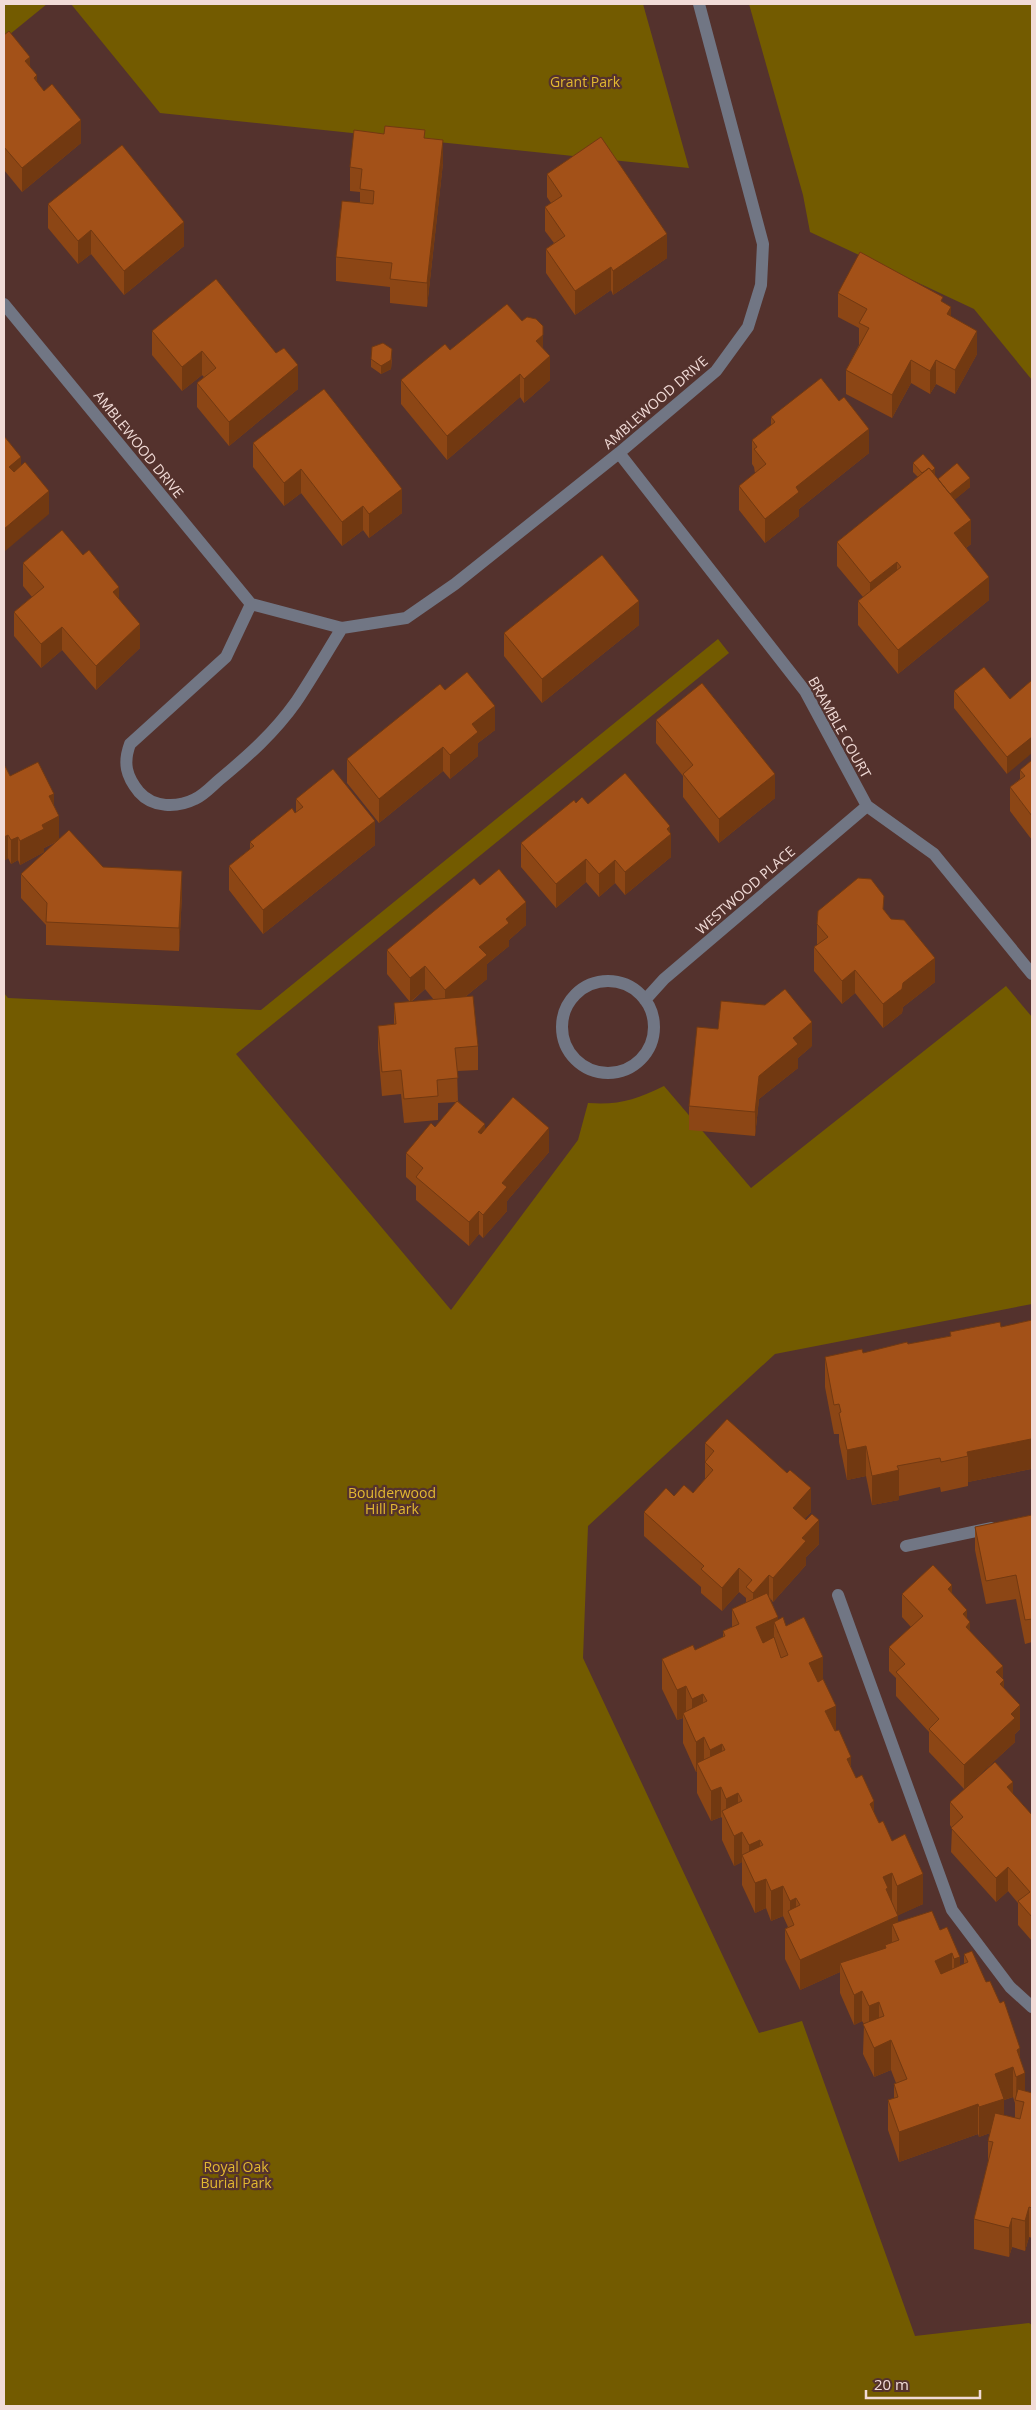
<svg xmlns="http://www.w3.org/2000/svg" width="1036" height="2410" viewBox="0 0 1036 2410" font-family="'Open Sans',sans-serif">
<rect width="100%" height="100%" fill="#54322d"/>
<!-- green -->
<path fill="#735b00" d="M4,4H47L4,39Z
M71,4H643L689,168L160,113Z
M749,4H1032V380L974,309L810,232L803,195Z
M718,639L729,653L236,1054L451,1310L578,1140L588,1103C620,1105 635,1100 664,1086L751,1188L1006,986L1032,1017V1304L775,1354L588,1526L583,1658L759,2033L802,2021L915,2336L1029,2323L1032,2325V2406H4V993L8,998L261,1010Z"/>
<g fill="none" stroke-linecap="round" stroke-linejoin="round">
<!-- minor -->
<path stroke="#717684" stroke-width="12" d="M4,304L251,604L342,628L406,618L455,584L619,453L716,371L748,327L761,285L763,244L699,4
M619,453L805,691L867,806L934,854L1032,974
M251,604L226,657L130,744C123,763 126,776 139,792C153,808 177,808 195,799C204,795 212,786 219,780C248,756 274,733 296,702C312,678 327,652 342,628
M562 1027a46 46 0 1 1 92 0a46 46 0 1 1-92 0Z
M645,1000L664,979L867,806
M906,1546L991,1528
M838,1595L952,1910L1010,1987L1032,2007"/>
</g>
<!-- wall -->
<path fill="#8c4615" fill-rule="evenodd" d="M4,35L30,66L37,83L81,143L22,192L4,170Z
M425,138L443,163L427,307L390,303V287L336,281V257L360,203V192L350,191V167Z
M547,174L667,258L613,295L611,290L575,315L546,273V249L554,243L545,231V207L551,203L547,197Z
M48,204L184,246L124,295L91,254L78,264L48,228Z
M838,293L943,302L951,316L977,354L955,394L936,384L930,394L911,383L892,418L846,394V370L859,345V328L838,317Z
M522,321L543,326V348L550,380L524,403L520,397L447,460L401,404V380L450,350Z
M152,331L298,389L229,446L197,407V383L204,377L202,375L182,391L152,355Z
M392,358L391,369L381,374L371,367V359Z
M771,417L869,453L799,509V516L765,543L739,510V486L755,473L754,467L752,464V440L771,425Z
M253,443L402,513L369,538L363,530L342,546L301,493L284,506L253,467Z
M913,463L935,476L938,479L970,487L954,500L971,544L966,548L989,600L898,674L858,625V601L863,597L837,566V542L918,477L913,472Z
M23,563L119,600L140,648L96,690L62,650L41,668L14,636V612L32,597L23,586Z
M639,625L542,703L504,656V633Z
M445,690L495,730L478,743V756L450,779L443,771L379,823L347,783V759Z
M954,691L1010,699L1007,774L954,708Z
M656,720L775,798L719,843L683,797V776L656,743Z
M1032,760V840L1010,811V787L1020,779V770Z
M4,766L10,776L54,805L59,838L103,867L182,894L179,951L46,945V925L21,898V874L56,842L44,848V852L20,865L18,860L11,864L8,858L4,861Z
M296,799L375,845L263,934L229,890V866L250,849V842L296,812Z
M576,803L588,804L670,833L671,857L625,895L615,883L599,897L586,882L556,908L521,867V843Z
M480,885L526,925L509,940V946L487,964V979L465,997L478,1046V1070L457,1071L458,1101L485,1130L549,1152L507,1201V1211L483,1238L479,1234L469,1246L416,1200V1186L406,1177V1153L435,1127L456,1102L438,1103V1120L404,1123L401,1094L382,1096L378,1049V1026L394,1024V1003L410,1002L387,974V950ZM425,989L434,1000L411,1002Z
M884,910L935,982L903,1007L902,1013L883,1028L855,993L842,1004L814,971V947L817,945V924Z
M812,1046L798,1058V1068L759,1099L755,1136L689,1130V1106Z
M1032,1320V1473L1031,1469L968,1482V1486L941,1492L940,1487L899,1496V1500L872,1505L866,1476L847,1480L839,1442V1434H834L825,1387V1357L863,1353L950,1336V1332L1001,1327Z
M705,1443L811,1512L805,1518L819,1544L806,1557V1565L773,1602L770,1598L778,1619L786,1626L823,1680L836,1731L851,1768L879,1823L923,1904L898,1915V1922L940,1930L960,1966L964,1964V1954L986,1982L1020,2059L1025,2091L1032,2093V2238L1029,2237L1025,2251L1012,2247L1009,2257L974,2249V2219L988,2163V2141L990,2133L979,2137L978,2134L899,2162L888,2130V2100L894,2098V2084L896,2083L891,2070L874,2077L863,2054L864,2024L862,2021L854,2025L840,1993V1972L800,1990L785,1959V1929L788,1927L783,1916L771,1921L766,1908L755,1913L742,1885V1862L734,1866L722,1840V1818L721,1817L711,1821L697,1793V1771L696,1772L683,1743V1718L677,1720L662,1689V1659L695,1650L723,1637V1631L732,1627V1609L746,1603V1598L739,1592L722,1611L701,1593V1587L644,1536V1512L674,1496L693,1493L705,1479ZM1013,2097L1015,2103V2118L1004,2115V2100Z
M1032,1515V1642L1025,1644L1016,1599L986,1604L975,1550V1527Z
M902,1594H952L967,1619L970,1632L1003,1679L1004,1688L1020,1729L1015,1734V1742L964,1789L929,1752V1732L896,1696V1678L889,1671V1647L911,1627L902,1617Z
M1013,1794L1032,1815V1941L1018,1925V1903L1008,1891L996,1902L951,1852L952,1828L950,1825V1802Z"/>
<!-- shaded-wall -->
<path fill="#723911" d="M30,57V81L25,61Z
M37,75V99L34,78Z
M81,120V143L22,192V168Z
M443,140V163L427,307V283Z
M184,222V246L124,295V271Z
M91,230V254L78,264V241Z
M667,234V258L613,295V271Z
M611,267V290L575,315V291Z
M951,307V330L947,314Z
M977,331V354L955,394V370Z
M543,335V359L536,341Z
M392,349L391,369L381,374V366Z
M202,351V375L182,391V367Z
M550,356V380L524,403V379Z
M911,360V383L892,418V395Z
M936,360V384L930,394V371Z
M298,365V389L229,446V422Z
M520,374V397L447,460V436Z
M869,429V453L799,509V516L765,543V519L796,487Z
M21,457V480L9,467Z
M935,468V476L926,477Z
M301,469V493L284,506V483Z
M970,478V487L946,507V498Z
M402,489V513L369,538V514Z
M49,491V514L4,552V529Z
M363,506V530L342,546V522Z
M971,520V544L954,557V533Z
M897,562V586L870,607V583Z
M989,577V600L898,674V650Z
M119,587V611L113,592Z
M639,601V625L542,703V679Z
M140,624V648L96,690V666Z
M62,627V650L41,668V644Z
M495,706V730L478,743V756L450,779V755L472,724Z
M1032,737V753L1007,774V757Z
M443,747V771L379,823V799Z
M775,774V798L719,843V819Z
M54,794V818L49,796Z
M59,816V840L44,848V852L20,865V841L42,825Z
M375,821V845L263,934V910Z
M670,826V834H671V857L625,895V872Z
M8,835V858L4,861V837Z
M18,837V860L11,864V840Z
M586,859V882L556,908V884Z
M615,860V883L599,897V874Z
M182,871V894L179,951V928Z
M526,902V925L509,940V946L487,964V979L445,1013V990L479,947L506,919Z
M935,958V982L903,1007L902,1013L883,1028V1004L903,983Z
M425,966V989L410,1002V978Z
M855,970V993L842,1004V981Z
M812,1022V1046L798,1058V1068L759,1099L755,1136V1112L759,1076L793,1038Z
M485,1124V1148L478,1132Z
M549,1128V1152L507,1201V1211L483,1238V1215L502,1183Z
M479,1211V1234L469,1246V1222Z
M1031,1439V1469L968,1482V1456L967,1452Z
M866,1446V1476L847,1480V1450Z
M899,1470V1500L872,1505V1476Z
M811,1488V1512L793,1532V1508Z
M819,1520V1544L806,1557V1565L773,1602V1578L802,1538Z
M739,1568V1592L722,1611V1588Z
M769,1575V1598L753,1616V1593Z
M952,1585V1609L948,1589Z
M967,1610V1625L970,1622V1646L963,1614Z
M778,1617V1633L774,1622V1649L756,1657V1627Z
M823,1657V1687L809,1692V1663Z
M1003,1666V1681L1004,1680V1704L996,1672Z
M686,1686V1716L683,1713V1718L677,1720V1690Z
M703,1694V1724L692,1729V1699Z
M1020,1705V1729L1015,1734V1742L964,1789V1765L1011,1714Z
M836,1706V1736L825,1711Z
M704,1737V1767L697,1763V1771L696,1772V1742Z
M722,1744V1774L710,1779V1750Z
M851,1757V1786L847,1759Z
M1013,1782V1806L1007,1787Z
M721,1787V1817L711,1821V1791Z
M738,1793V1823L726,1820V1799Z
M874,1801V1831L870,1804Z
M742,1832V1862L734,1866V1836Z
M760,1840V1870L749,1869V1845Z
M1008,1867V1891L996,1902V1878Z
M892,1873V1903L888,1905L883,1877Z
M923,1874V1904L897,1916V1886Z
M766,1879V1908L755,1913V1883Z
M783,1886V1916L771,1921V1891Z
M796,1898V1927L790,1914V1901Z
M898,1916V1939L892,1924V1948H886L885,1945V1952L840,1963V1972L800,1990V1960Z
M952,1953V1983L935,1991V1961Z
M960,1957V1986L954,1989V1959Z
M862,1991V2021L854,2025V1995Z
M879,2002V2032L869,2036V2006Z
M891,2040V2070L874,2077V2048Z
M1020,2048V2075L1025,2073V2103L1016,2100L1017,2050Z
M1013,2067V2097L1004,2100V2128L979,2137V2107L995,2074Z
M978,2104V2134L899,2162V2132Z
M1029,2207V2237L1025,2251V2221Z
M1012,2218V2247L1009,2257V2228Z"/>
<!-- building -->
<path fill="#a35118" stroke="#723911" d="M9,31L30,57L25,61L37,75L34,78L44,91L52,84L81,120L22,168L4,147V35Z
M385,126L425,130L424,138L443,140L427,283L390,279L392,263L336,257L342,201L373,204L374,191L360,189L362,169L350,167L354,130L384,134Z
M601,137L667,234L613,271L611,267L575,291L546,249L565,236L545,207L562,196L547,174Z
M122,145L184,222L124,271L91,230L78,241L48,204Z
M860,252L943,297L941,301L951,307L947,314L977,331L955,370L936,360L930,371L911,360L892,395L846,370L869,328L859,323L867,309L838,293Z
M216,279L276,353L284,348L298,365L229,422L197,383L216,368L202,351L182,367L152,331Z
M507,304L522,321L527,317L536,319L543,326V335L536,341L550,356L524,379L520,374L447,436L401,380L445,344L450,350Z
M383,343L392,349L391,360L381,366L371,359L372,347Z
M821,378L839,401L844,397L869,429L796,487L799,492L765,519L739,486L766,464L754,449L757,447L752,440L775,422L771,417Z
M324,389L402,489L369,514L363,506L342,522L301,469L284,483L253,443Z
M4,436L21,457L9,467L14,472L25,462L49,491L4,529Z
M923,454L935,468L932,471L929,468L922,473L913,463Z
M957,463L970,478L950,494L938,479Z
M929,468L971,520L954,533L989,577L898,650L858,601L901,567L897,562L870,583L837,542Z
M62,530L83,555L89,550L119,587L113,592L140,624L96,666L62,627L41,644L14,612L44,587L23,563Z
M602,555L639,601L542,679L504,633Z
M984,667L1010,699L1032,680V737L1007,757L954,691Z
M467,672L495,706L472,724L478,732L450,755L443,747L379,799L347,759L440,684L445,690Z
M702,683L775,774L719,819L683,774L693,765L656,720Z
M1032,760V816L1010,787L1025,776L1020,770Z
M38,762L54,794L49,796L59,816L42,825L44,829L20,841L18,837L11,840L8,835L4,837V766H5L10,776Z
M333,769L375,821L263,910L229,866L254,846L250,842L292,808L295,813L303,807L296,799Z
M625,773L670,826L667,829L671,834L625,872L615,860L599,874L586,859L556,884L521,843L574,800L576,803L582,797L588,804Z
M69,830L103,867L182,871L179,928L46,922L47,903L21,874Z
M499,869L526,902L506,919L509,923L479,947L487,955L445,990L425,966L410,978L387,950L474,878L480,885Z
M858,878L871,879L884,896L883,909L891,919L904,920L935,958L903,983L902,989L883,1004L855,970L842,981L814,947L828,937L817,924L818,911Z
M785,989L812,1022L793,1038L798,1044L759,1076L755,1112L689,1106L697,1027L718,1029L721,1001L765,1005Z
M473,996L478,1046L455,1048L458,1078L437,1080L438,1096L404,1099L401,1070L382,1072L378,1026L396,1024L394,1003Z
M513,1097L549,1128L502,1183L507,1187L483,1215L479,1211L469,1222L416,1177L423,1168L406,1153L431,1123L435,1127L457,1101L485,1124L478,1132L481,1134Z
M1032,1320V1443L1031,1439L967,1452L968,1456L941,1462L940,1458L897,1466L899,1470L872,1476L866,1446L847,1450L839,1413L841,1412L839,1404L834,1405L825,1357L862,1349L863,1353L907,1342L908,1344L951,1336L950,1332L1000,1322L1001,1327Z
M727,1419L787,1473L790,1470L811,1488L793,1508L806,1520L812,1514L819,1520L802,1538L806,1541L773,1578L769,1575L753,1593L746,1587L752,1580L739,1568L722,1588L701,1569L704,1566L644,1512L666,1488L674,1496L684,1485L693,1493L713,1470L705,1462L714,1451L705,1443Z
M1032,1515V1619L1025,1620L1016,1575L986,1581L975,1527Z
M933,1565L952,1585L948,1589L967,1610L963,1614L970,1622L966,1627L1003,1666L996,1672L1004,1680L1000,1684L1020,1705L1011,1714L1015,1718L964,1765L929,1729L939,1719L896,1672L905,1664L889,1647L923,1616L902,1594Z
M767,1593L778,1617L756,1627L763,1643L774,1637L781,1658L788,1655L774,1622L783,1617L786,1626L804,1617L823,1657L809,1663L818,1682L823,1679L836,1706L825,1711L835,1731L839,1730L851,1757L847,1759L856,1778L862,1775L874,1801L870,1804L879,1823L883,1821L892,1841L905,1834L923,1874L897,1886L892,1873L883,1877L888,1888L886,1889L898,1916L800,1960L785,1929L794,1925L788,1911L800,1905L796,1898L790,1901L783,1886L771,1891L766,1879L755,1883L742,1855L763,1845L760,1840L749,1845L742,1832L734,1836L722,1811L742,1801L738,1793L726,1799L721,1787L711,1791L697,1763L725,1750L722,1744L710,1750L704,1737L696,1742L683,1713L707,1701L703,1694L692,1699L686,1686L677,1690L662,1659L693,1645L695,1650L725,1636L723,1631L739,1624L732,1609Z
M995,1762L1013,1782L1007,1787L1032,1815V1917L1018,1901L1030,1892L1008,1867L996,1878L951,1828L963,1817L950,1802Z
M932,1911L940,1930L947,1927L960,1957L954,1959L952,1953L935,1961L941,1974L968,1962L964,1954L972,1951L986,1982L990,1981L1000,2003L1004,2001L1020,2048L1017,2050L1025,2073L1016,2077L1013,2067L995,2074L1004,2099L979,2107L978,2104L899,2132L888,2100L898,2097L894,2084L907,2079L891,2040L874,2048L863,2024L884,2016L879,2002L869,2006L862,1991L854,1995L840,1963L886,1948L885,1945L899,1940L892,1924Z
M1018,2089L1032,2093V2208L1029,2207L1025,2221L1012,2218L1009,2228L974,2219L993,2142L988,2141L995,2113L1020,2119L1024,2102L1015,2100Z"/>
<g text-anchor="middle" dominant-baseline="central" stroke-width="4.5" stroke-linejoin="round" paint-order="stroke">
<!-- park labels -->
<g font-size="14" fill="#e3b931" stroke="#54322d">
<text x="585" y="81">Grant Park</text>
<text x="392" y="1492">Boulderwood<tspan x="392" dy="16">Hill Park</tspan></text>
<text x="236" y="2166">Royal Oak<tspan x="236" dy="16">Burial Park</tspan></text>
</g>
<!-- street labels -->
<g font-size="14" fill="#f1dbd7" stroke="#54322d">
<text transform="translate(655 402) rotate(-41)">AMBLEWOOD DRIVE</text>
<text transform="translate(139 444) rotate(51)">AMBLEWOOD DRIVE</text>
<text transform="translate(840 727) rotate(61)">BRAMBLE COURT</text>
<text transform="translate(745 890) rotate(-41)">WESTWOOD PLACE</text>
</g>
</g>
<!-- border -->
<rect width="1036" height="2410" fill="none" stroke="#f1dbd7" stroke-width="10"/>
<!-- scale -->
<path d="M866 2390v8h114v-8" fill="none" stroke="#f1dbd7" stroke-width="2.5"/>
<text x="874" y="2390" font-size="15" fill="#f1dbd7" stroke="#54322d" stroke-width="4" paint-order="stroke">20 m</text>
</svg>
